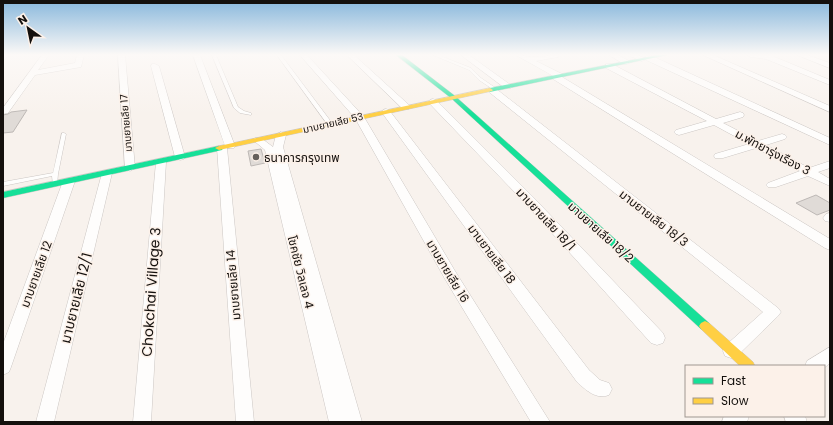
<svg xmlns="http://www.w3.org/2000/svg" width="833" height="425" viewBox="0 0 833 425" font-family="Poppins,'Noto Sans Thai',sans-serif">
<rect width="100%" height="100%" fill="#f8f2ed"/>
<!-- building -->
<path fill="#e0dbd7" stroke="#bdb8b5" d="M27,110L13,132L3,133V115L8,114L11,112Z
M261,149L265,163L251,166L248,151Z
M816,195L830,203V210L817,215L796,203Z"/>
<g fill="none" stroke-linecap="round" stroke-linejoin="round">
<defs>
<path id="lane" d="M212,55H216L238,107L244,111L251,113V115L240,113L234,108Z
M277,55H281L332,123V125H328Z
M433,55H438L471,68L481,78L497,89L494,90L479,80L469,70Z
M62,133H64L66,134L58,174L57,185H53L52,176L3,186V182L53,173Z"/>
<path id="street" d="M3,55H10L3,60Z
M42,55H49L38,70L75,63L77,55H84L81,67L35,75L8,113L3,114V108Z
M118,55H125L135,168L130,171L125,168Z
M193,55H200L235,146L234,148H227L254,422H236L217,148L218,146H225Z
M300,55H307L364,117L455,271L550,422H531L445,279L355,118Z
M347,55H354L409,105L410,107L409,109H403Z
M461,55H469L512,86L511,88H505Z
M516,55C522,55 527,57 532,57C542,57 551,55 561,55L558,57L536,61L562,74V77L830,239V250L825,248L553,79V76Z
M609,55H618L631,62L627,64H624Z
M628,55H638L646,59L642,61Z
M703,55H713L830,106V112Z
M747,55H770L830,80V85L766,59L751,57Z
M797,55H807L830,63V68Z
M646,56H652L830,138V145L646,60Z
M152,64H155L159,66L185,157L184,159L180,160L175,157L151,66Z
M606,64H612L716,119L740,112L743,113L744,115L743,117L723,123L758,141L782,134L785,135L787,137L785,139L766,145L809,168L830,161V168L818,172L830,179V186L808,176L776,187H768L766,185L768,183L800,171L756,148L723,158H715L714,156L715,154L749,144L714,125L679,135L676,134L674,132L676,130L707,121L606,68Z
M489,88H495L778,308L781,312L778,316L737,356L731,358L725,356L723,351L725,346L763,312L489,92Z
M433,99L436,100L532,196L663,333L665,338L663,343L657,345L651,343L524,202L430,104L429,102L430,100Z
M386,109L389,110L589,370L600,380L609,383L612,389L609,395C596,400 586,390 577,382L383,114L382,112L383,110Z
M281,132L286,135L283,147L362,422H329L265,150L253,140L255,138H261L273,147L276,135Z
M161,159L166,162L151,422H133L156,162Z
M107,170L112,173L54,422H36L102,173Z
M69,178L75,181L11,367L9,372L3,375V344L63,181Z
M830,213V222L825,221L823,218L826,214Z
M830,347V363L824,368V366H805L807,361Z
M724,416H749L747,422H722Z
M784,416H805L807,422H786Z"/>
<path id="fast" d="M396,55H402L455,96L709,323L711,326L709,329L705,331L701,329L451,98Z
M657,55H667L490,92L487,90L490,88Z
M219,146L223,148L222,150L3,198V192Z"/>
<path id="slow" d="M490,88L493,90L492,91L219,150L215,148L219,146Z
M705,321L709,323L753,362L755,366H740L701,329L699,326L701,323Z"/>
</defs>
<!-- lane casing -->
<use href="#lane" stroke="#ccc7c4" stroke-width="1"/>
<!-- street casing -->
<use href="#street" stroke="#ccc7c4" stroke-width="1"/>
<!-- fast casing -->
<use href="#fast" stroke="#ccc7c4" stroke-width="1"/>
<!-- slow casing -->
<use href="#slow" stroke="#ccc7c4" stroke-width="1"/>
<!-- lane -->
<use href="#lane" fill="#fefdfc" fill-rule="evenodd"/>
<!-- street -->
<use href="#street" fill="#fefdfc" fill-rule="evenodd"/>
<!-- fast -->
<use href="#fast" fill="#16e098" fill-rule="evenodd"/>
<!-- slow -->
<use href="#slow" fill="#ffcf43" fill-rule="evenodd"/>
</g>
<!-- sky -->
<linearGradient id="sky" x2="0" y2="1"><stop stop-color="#89b8dc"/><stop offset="0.48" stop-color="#fcf9f7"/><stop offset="1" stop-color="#fcf9f7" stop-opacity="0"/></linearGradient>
<rect width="833" height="114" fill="url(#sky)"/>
<!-- markers -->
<circle fill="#645f5b" stroke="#fcf1e9" stroke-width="1.5" cx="256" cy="157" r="4"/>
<g text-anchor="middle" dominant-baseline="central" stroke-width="3" stroke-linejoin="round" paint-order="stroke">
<!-- far-street labels -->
<g font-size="10" fill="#14100d" stroke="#fcf1e9">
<text transform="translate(126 123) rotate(-95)">มาบยายเลีย 17</text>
<text transform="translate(333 123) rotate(-13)">มาบยายเลีย 53</text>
</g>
<!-- street labels -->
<g font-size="12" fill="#14100d" stroke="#fcf1e9">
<text transform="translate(773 152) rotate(28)">ม.พัทยารุ่งเรือง 3</text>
<text transform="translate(654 218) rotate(38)">มาบยายเลีย 18/3</text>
<text transform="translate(546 219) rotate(47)">มาบยายเลีย 18/1</text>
<text transform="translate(601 232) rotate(42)">มาบยายเลีย 18/2</text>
<text transform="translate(492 254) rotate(53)">มาบยายเลีย 18</text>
<text transform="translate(448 271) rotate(59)">มาบยายเลีย 16</text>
<text transform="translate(301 272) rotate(76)">โชคชัย วิลเลจ 4</text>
<text transform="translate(36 274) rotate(-70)">มาบยายเลีย 12</text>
<text transform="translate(233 285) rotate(-95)">มาบยายเลีย 14</text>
</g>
<!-- poi labels -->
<g font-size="12" fill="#14100d" stroke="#fcf1e9" text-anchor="start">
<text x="264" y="157">ธนาคารกรุงเทพ</text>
</g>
<!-- near-street labels -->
<g font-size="14" fill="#14100d" stroke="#fcf1e9">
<text transform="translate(151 292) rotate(-86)">Chokchai Village 3</text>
<text transform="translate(76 298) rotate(-76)">มาบยายเลีย 12/1</text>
</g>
</g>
<!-- border -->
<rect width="833" height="425" fill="none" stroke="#14100d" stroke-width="8"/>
<!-- legend -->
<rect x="685" y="365" width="140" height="52" fill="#fcf1e9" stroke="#9f9791"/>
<rect x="693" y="378" width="20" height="6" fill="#16e098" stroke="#9f9791"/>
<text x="721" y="385" font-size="12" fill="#14100d">Fast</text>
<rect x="693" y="398" width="20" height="6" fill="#ffcf43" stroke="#9f9791"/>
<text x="721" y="405" font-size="12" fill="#14100d">Slow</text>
<!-- north arrow -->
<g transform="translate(28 28) rotate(327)" stroke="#fcf1e9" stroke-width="3" paint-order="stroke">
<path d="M0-3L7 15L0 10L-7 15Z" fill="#14100d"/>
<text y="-6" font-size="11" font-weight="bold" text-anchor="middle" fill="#14100d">N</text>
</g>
</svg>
